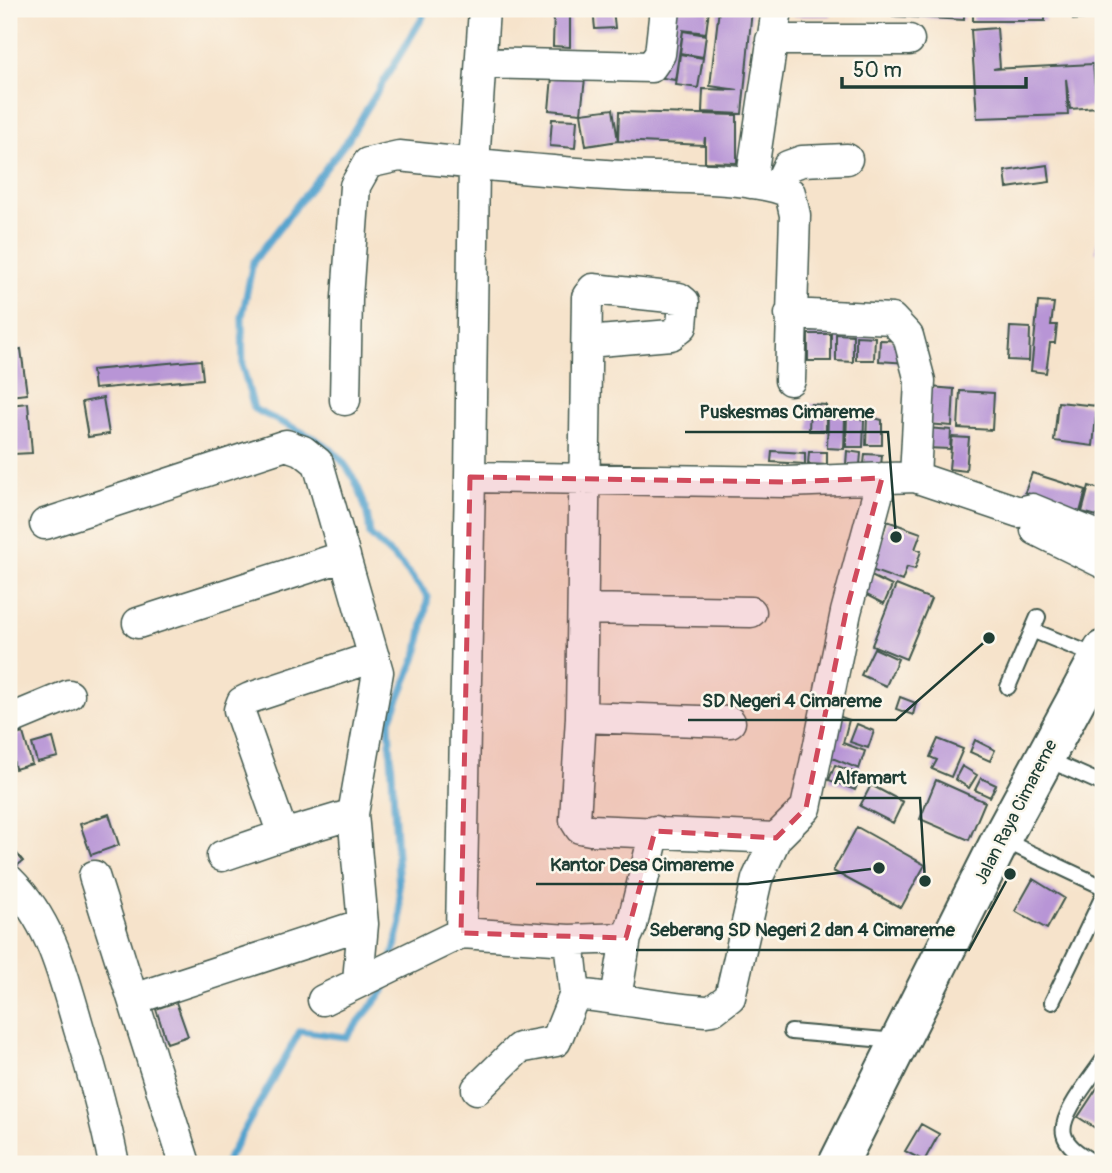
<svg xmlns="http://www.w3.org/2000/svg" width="1112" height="1173" viewBox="0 0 1112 1173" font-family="Pangolin,sans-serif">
<rect width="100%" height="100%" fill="#fbf7ec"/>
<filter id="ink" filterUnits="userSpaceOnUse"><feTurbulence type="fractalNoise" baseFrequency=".0143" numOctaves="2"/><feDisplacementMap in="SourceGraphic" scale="14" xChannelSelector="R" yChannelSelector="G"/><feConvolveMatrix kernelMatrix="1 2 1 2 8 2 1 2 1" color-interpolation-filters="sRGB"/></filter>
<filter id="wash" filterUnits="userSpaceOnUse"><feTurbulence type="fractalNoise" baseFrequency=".00686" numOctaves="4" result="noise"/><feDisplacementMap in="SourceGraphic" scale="28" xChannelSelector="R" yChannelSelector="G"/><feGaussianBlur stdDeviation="1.57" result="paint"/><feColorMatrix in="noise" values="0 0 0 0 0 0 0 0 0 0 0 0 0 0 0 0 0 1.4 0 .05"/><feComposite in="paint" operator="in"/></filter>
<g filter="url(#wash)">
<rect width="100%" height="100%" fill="#f6e3cb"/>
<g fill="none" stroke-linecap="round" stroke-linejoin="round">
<!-- stream -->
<path stroke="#53a2cd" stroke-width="7" d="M393,955L401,922L389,723L418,652L428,597L402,565L370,535C368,504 353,465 326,446C304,431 277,421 254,409L243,368L242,317L253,262L349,138L423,17L422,9
M225,1164L300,1031L346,1037L384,991L388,977"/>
</g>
<g id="blocks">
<!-- building -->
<path fill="#b895d6" d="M554,9H570V47L553,46Z
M593,9H613L615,28L595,29Z
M668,9L709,10L706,33L683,30L675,80L657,77L665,25L680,26L665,23Z
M719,9H752L742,114L702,112L703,89L738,90L710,86Z
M795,9H831V16H794Z
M894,9H964V20L893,16Z
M973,9H1045V21H973Z
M1072,9H1097L1098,18L1073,20Z
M997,28L1000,68L993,69L1093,64L1097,107L1070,109L1066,79L1068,115L977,118L971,30Z
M683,31L706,35L703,57L680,53Z
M680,54L703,58L698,88L676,85Z
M553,66L586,70L581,113L549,110Z
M613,109L618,141L619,112L737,115V163L705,162V137L704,145L618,141L586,146L581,113Z
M552,119L577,120L575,148L550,146Z
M1048,165L1050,182L1007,188L1005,171Z
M1099,236L1103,237V253L1095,251Z
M1038,302L1054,303L1051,325H1057L1055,343H1050L1046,373L1031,371Z
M1010,327L1030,328L1029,361L1008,360Z
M808,334H831V361H808Z
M836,334L853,335V362L836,361Z
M856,336L875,337L874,360H856Z
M880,340L909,341L908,363L879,361Z
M21,349L27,394L9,396V351Z
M201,360L203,379L94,389L92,370Z
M930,387L954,389L952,426L927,424Z
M960,391L994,393L992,430L958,428Z
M103,398L109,434L88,437L82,402Z
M1058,402L1097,406L1093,446L1054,441Z
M28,403L32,453L13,454L9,405Z
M810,404L826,405V431H809Z
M828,415L845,416L844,449L827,448Z
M847,416L864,420L863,447H846Z
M867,416L882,420V445H866Z
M927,428L951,430L950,449L926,448Z
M952,437L969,438L966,471L949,469Z
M772,451L805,453V464L771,462Z
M847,451L861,453L860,465L846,464Z
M809,452H827V465L808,464Z
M865,454L882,455L881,466L864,464Z
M1032,473L1086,490L1079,516L1025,492Z
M1089,486L1103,490L1101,517L1082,512Z
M887,521L921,533L915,549L921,551L915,569L907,567L902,581L871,570Z
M867,574L892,586L884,604L859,591Z
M896,585L931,599L906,659L872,645Z
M874,648L898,659L886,686L861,675Z
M900,697L916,703L913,715L896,709Z
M838,716L849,720L843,743L865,751L859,769L827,756Z
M857,724L874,731L868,748L850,742Z
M23,733L32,764L15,769L9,737Z
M53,738L58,757L37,762L32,744Z
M938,739L963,749L951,777L932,769L937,760L930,757Z
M975,740L995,750L990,761L970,752Z
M835,765L861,775L855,790L829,780Z
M962,766L977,775L969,788L955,779Z
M981,778L996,785L990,797L975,790Z
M936,780L985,802L969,840L920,819Z
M871,785L903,802L893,823L860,806Z
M109,814L119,845L91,855L80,824Z
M857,827L925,865L901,908L833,871Z
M9,844L23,861L9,872Z
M1033,879L1064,898L1047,929L1015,911Z
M176,1002L188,1036L167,1043L156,1009Z
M1103,1079V1133L1078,1117Z
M921,1124L939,1134L924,1161L905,1151Z"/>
</g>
</g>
<g filter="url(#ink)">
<use href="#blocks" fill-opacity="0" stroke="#3f564b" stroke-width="2"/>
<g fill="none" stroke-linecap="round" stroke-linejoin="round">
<defs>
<path id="service" d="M1034,631L1098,657
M1008,687L1038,617
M1044,758L1103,784
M1003,840L1103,887
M1052,1002L1103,896
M791,1032L897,1041
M1096,1164C1086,1157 1067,1148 1064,1134C1059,1115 1093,1076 1103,1060"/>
<path id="minor" d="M771,40H909
M482,63L651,67L660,54L665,9
M751,183L777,9
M778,187L788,166L802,161L847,159
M790,314L892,319L908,336L920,381L915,477
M587,342L671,335L682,326L684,302L679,298L593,289L587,297L581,717L575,820L580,828L591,830L776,838
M345,400L347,298L355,186L368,163L399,156C474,164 549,172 625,176C665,178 758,176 790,193L795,215L790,380
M470,477L474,164L484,9
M45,524L286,445L303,451L318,463L378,672L353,814L363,924L358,981
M1036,530L1103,563
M583,609L751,612
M138,623L345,556
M581,717L730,722
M9,720L69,695
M353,814L283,835L239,710L242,702L250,698L374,657
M222,856L283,835
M94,876L185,1164
M9,880C51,921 63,974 79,1029C93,1074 105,1118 114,1164
M461,933L569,940L575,994
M569,940L626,938
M616,998L626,938L632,925L655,831
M134,999L363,924
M323,1000L461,933L470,477L786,482L915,477L1019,512L1032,509L1103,538
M477,1089L519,1048L556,1041L575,994C620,998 662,1008 706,1011L713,1010L730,997L757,879L776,838L806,808L846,612L882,478"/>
<path id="trunk" d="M838,1164L1001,839L1103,650"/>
</defs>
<!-- service casing -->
<use href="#service" stroke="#3f564b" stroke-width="18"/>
<!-- minor casing -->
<use href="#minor" stroke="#3f564b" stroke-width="33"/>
<!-- trunk casing -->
<use href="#trunk" stroke="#3f564b" stroke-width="42"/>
<!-- service -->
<use href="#service" stroke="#fff" stroke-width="14"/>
<!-- minor -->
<use href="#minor" stroke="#fff" stroke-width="30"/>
<!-- trunk -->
<use href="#trunk" stroke="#fff" stroke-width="38"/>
</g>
</g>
<!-- marked area -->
<path fill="#d1495b" fill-opacity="0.2" stroke="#d1495b" stroke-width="5" stroke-dasharray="14 9" stroke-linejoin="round" d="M470,477L786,482L882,478L846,612L806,808L776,838L655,831L626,938L461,933Z"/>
<g text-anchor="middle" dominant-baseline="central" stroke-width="5" stroke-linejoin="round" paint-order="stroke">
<!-- street labels -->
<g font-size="18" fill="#1f3d34" stroke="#fbf7ec">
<text transform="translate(1016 812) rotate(-63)">Jalan Raya Cimareme</text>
</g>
</g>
<!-- callouts -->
<path fill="none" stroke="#1f3d34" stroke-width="2.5" d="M896 537L888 432H685M989 638L896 720H688M925 881L920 798H820M879 868L748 884H536M1010 874L969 950H636"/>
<g fill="#1f3d34" stroke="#fbf7ec" stroke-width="2.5">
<circle cx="896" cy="537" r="7"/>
<circle cx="989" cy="638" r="7"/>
<circle cx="925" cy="881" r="7"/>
<circle cx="879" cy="868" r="7"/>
<circle cx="1010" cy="874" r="7"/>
</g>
<g font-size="19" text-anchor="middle" font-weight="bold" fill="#1f3d34" stroke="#fbf7ec" stroke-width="5" stroke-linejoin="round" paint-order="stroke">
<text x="787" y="418">Puskesmas Cimareme</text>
<text x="792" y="707">SD Negeri 4 Cimareme</text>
<text x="870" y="784">Alfamart</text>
<text x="642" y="871">Kantor Desa Cimareme</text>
<text x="802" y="936">Seberang SD Negeri 2 dan 4 Cimareme</text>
</g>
<!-- margin -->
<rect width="1112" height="1173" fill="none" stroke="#fbf7ec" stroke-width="35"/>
<!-- scale -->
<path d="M842 77v10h184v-10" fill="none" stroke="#1f3d34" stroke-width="3.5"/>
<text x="853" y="77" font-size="21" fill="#1f3d34" stroke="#fbf7ec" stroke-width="5" paint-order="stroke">50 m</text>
</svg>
